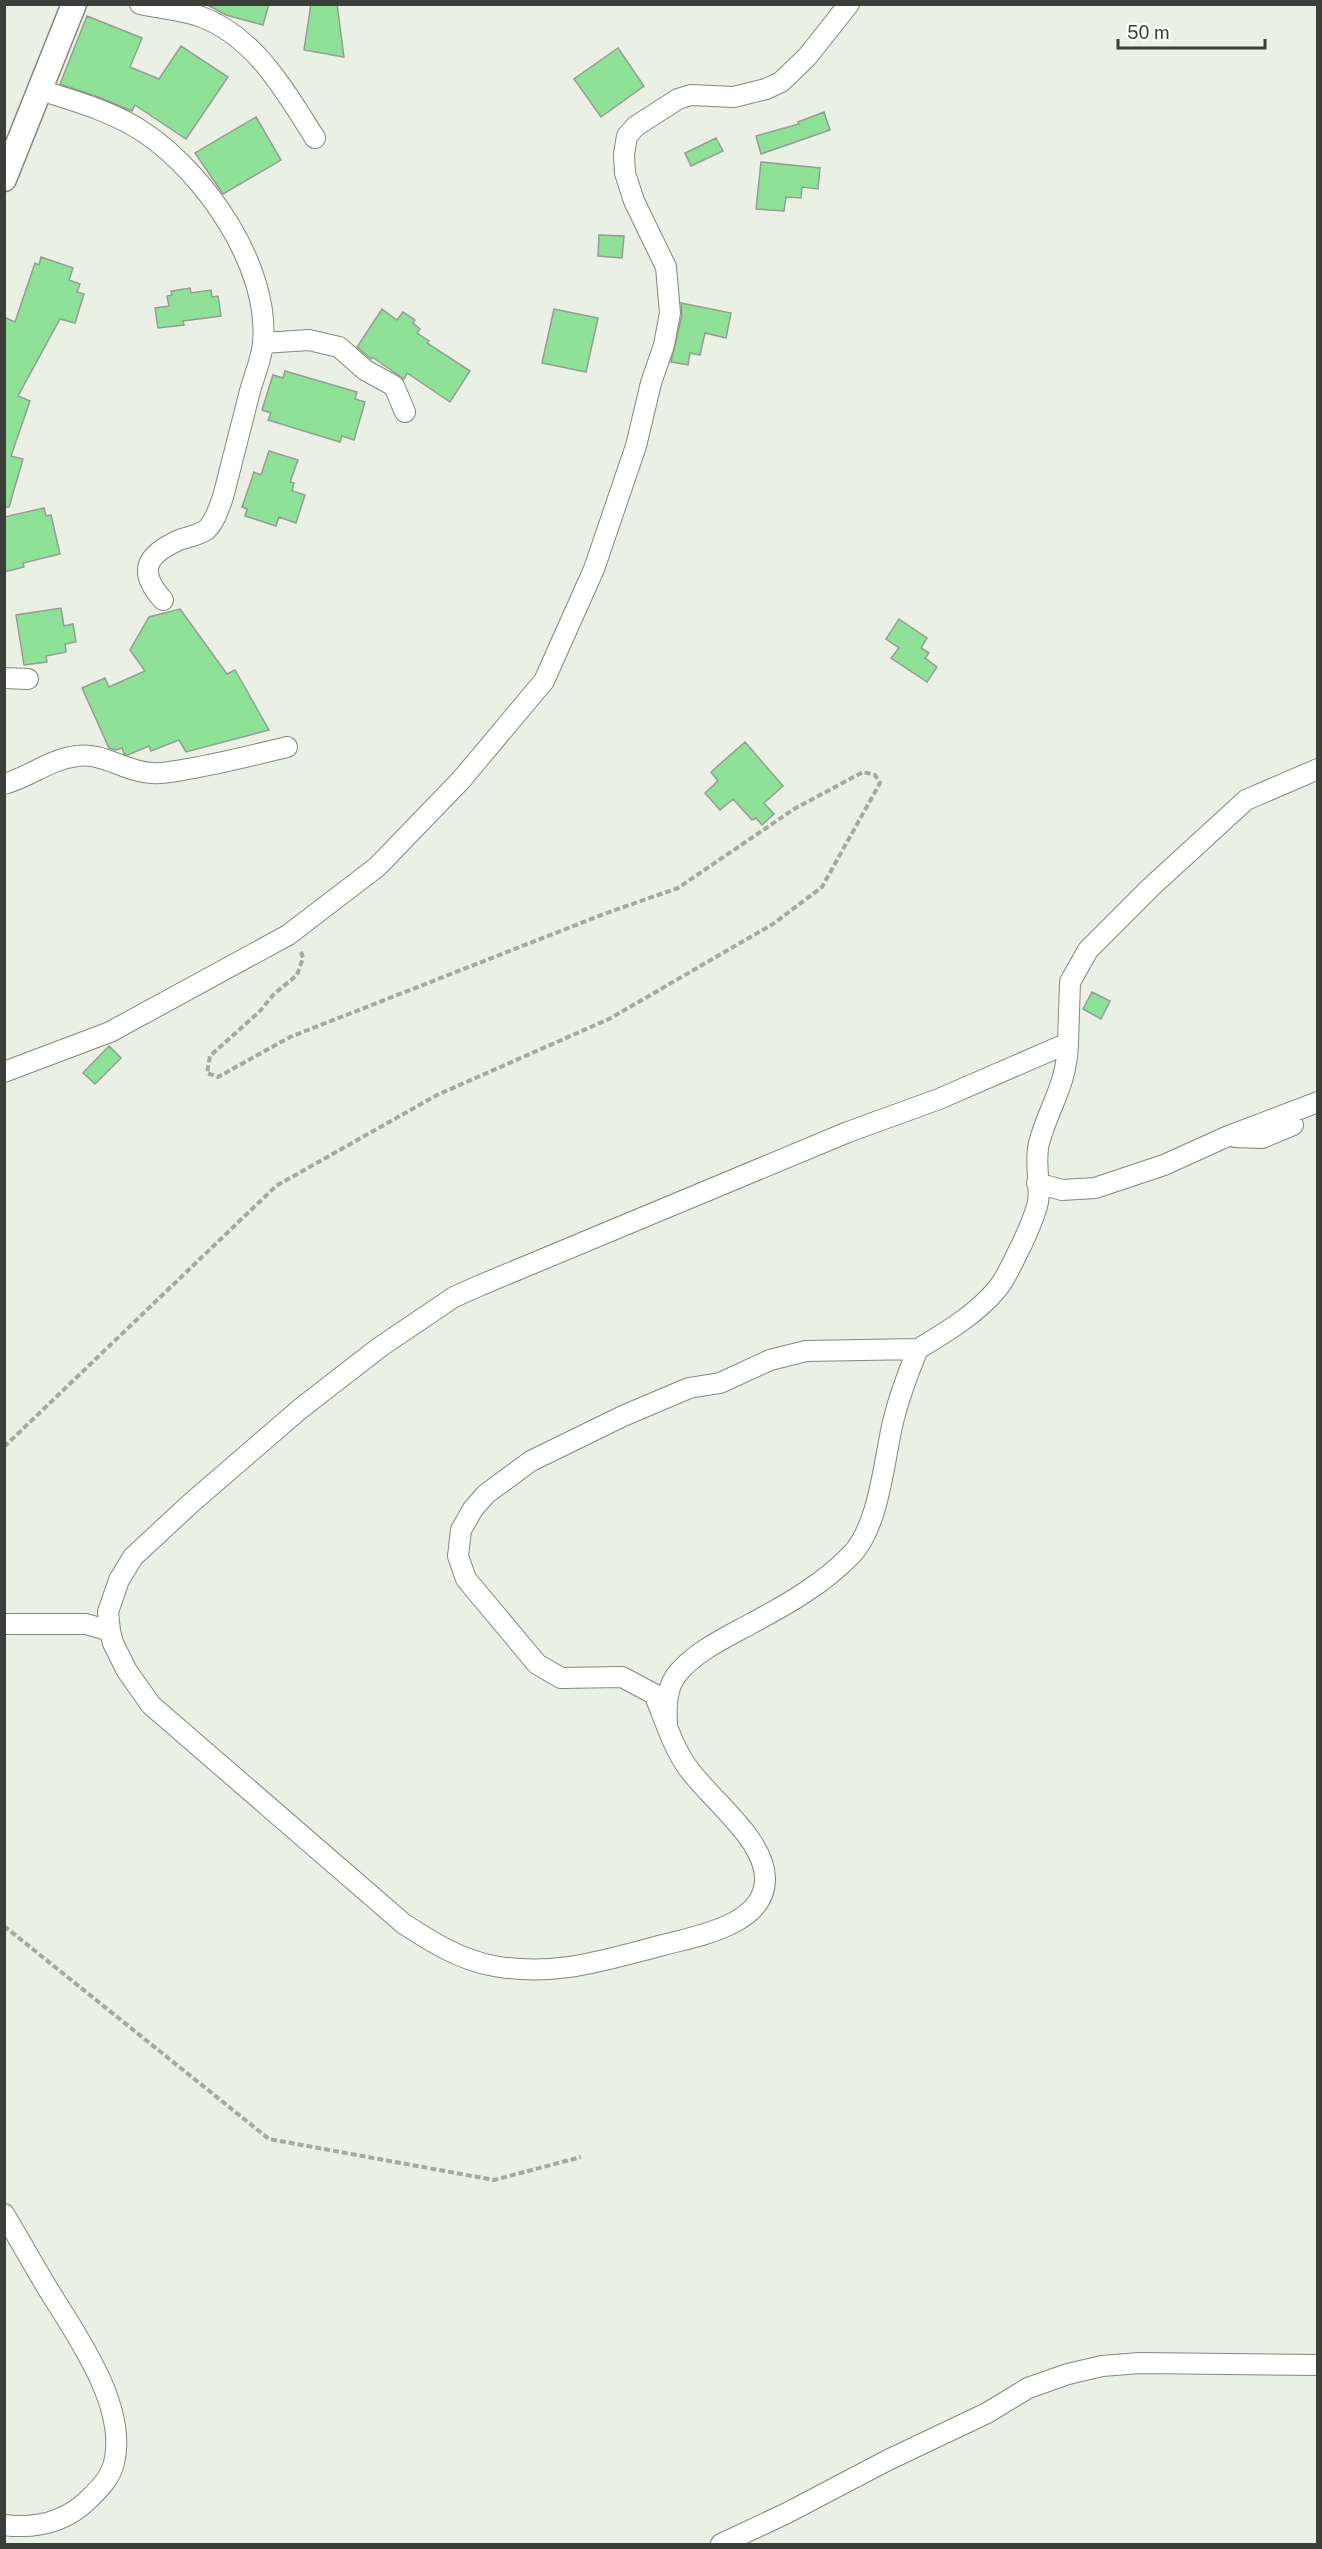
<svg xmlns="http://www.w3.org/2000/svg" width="1322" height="2549" viewBox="0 0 1322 2549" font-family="'Public Sans',sans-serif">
<rect width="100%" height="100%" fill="#ebf0e4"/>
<!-- building -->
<path fill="#90e198" stroke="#939d94" stroke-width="1.5" d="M206,4H269L263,25L226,15Z
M311,4H337L344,57L304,50Z
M87,16L142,38L130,67L159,79L181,46L228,77L186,139L135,105L132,111L98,97L60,84Z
M618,48L644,86L601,117L574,79Z
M824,112L830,130L761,154L756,136L799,124L798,122Z
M256,117L281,160L223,194L195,153Z
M716,138L723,151L691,166L685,153Z
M761,162L820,168L818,189L802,187L801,198L786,197L784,211L756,209Z
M599,235L624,236L622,258L598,256Z
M41,257L73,268L69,280L80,284L77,292L84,294L75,323L60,319L18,396L30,401L11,456L23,459L9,507H4V317L15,322L35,263L39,265Z
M190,288L191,293L211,290L212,297L218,296L221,316L183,321L184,325L158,328L155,308L169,306L167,296L172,295L171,291Z
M681,303L731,313L726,338L705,333L700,355L690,353L688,365L671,362L682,315Z
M382,309L397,320L403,312L415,320L413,323L420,329L417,333L429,341L427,343L470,371L450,402L407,373L404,379L372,357L371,359L357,347Z
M554,309L598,318L586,372L542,363Z
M285,371L357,392L355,399L365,402L354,440L342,436L340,442L268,420L271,413L262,410L273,375L283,378Z
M269,451L298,460L290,482L294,483L292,491L305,495L296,523L279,517L276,526L245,516L247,509L242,507L254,472L261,475Z
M44,508L46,516L51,515L60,554L23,563L24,567L4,572V517Z
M61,608L64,626L73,624L76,642L65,644L66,652L46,656L47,662L24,665L16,615Z
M180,609L227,674L235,670L269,730L186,752L179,740L151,751L149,746L128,755L124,754L122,748L116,750L109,748L82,688L105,678L109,687L145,671L130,650L149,617Z
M899,619L927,638L921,648L929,653L925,658L937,667L927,682L891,658L899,648L886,639Z
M745,742L783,786L764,803L774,814L762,825L756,818L752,820L733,799L720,810L705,793L718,781L711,772Z
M1092,992L1110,1001L1101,1019L1083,1009Z
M109,1046L121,1058L95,1084L83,1073Z"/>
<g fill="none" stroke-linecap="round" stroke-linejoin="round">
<defs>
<path id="minor" d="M140,4C159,8 180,10 199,16C255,36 285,91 315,138
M40,90C75,101 114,112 145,133C205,174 270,266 263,343C262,358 254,376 250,391C241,426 232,461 223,497C219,508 215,522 206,530C199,535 188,537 179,540C146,555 137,571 163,600
M263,343L309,340L339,347L365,370L394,386L405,412
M4,678L28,679
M4,784C30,777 50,759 77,756C103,752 125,772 152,773C164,774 177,771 188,769C222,763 254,755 287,747
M1068,1043L1070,982L1088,950L1151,887L1246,800L1318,769
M4,1072L110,1032L288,935L377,867L461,780L544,681L594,569L636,446L651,383L664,345L670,313L666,267L634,201L625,173L624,154L627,136L636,126L678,99L691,95L734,97L766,89L781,82L807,57L849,4
M1235,1137L1262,1138L1293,1125
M1037,1183L1062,1190L1095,1188L1164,1165L1226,1137L1318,1102
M4,1624H86L110,1631
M667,1725C666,1707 666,1687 678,1673C697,1650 729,1636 754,1622C788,1604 824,1583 851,1555C879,1527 884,1460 893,1422C899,1397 908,1373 918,1349L806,1351L770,1360L720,1383L689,1388L623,1416L531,1461L486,1494L473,1509L461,1530L458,1556L466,1579L537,1664L561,1678L622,1677L654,1694C665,1719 672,1746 688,1768C710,1799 764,1838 765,1878C766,1925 697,1936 663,1945C605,1960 555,1977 494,1966C460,1960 432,1942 404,1924L151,1705L127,1671L113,1643L110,1631L108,1612L119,1580L133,1557L190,1504L300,1409L380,1347L454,1297L481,1285L848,1132L939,1099L1068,1043C1067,1085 1049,1106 1039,1143C1034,1164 1041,1182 1038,1202C1035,1216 1028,1231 1022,1244C1014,1259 1008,1275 998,1288C978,1313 945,1333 918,1349
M4,2214C19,2239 33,2264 48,2289C76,2335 128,2406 114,2463C110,2479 99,2489 88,2500C65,2522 36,2529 4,2525
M721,2544L787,2513L888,2460L987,2413L1028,2388L1068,2374L1102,2366L1140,2363L1318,2365"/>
<path id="tertiary" d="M4,179L74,4"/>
</defs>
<!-- minor casing -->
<use href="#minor" stroke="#83877c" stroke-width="22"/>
<!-- tertiary casing -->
<use href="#tertiary" stroke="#83877c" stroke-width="27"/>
<!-- path -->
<path stroke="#a5a9a0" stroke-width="4" stroke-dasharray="6 3" stroke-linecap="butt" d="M4,1447L276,1186L437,1095L609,1019L773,924L822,887L880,783L875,775L863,772L794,809L678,888L604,914L290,1037L218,1077L207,1073L210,1056L260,1011L274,994L297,975L303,958L300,949
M4,1926L269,2139L494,2180L581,2157"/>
<!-- minor -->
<use href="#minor" stroke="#fff" stroke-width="20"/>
<!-- tertiary -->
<use href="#tertiary" stroke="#fff" stroke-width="24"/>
</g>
<!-- border -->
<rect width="1322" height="2549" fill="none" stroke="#3c3e39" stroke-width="12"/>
<!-- scale -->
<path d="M1118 39v9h147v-9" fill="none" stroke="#3c3e39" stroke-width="3"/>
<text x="1127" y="39" font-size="18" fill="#3c3e39" stroke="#f9fef1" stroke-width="4.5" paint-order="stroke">50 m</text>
</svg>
